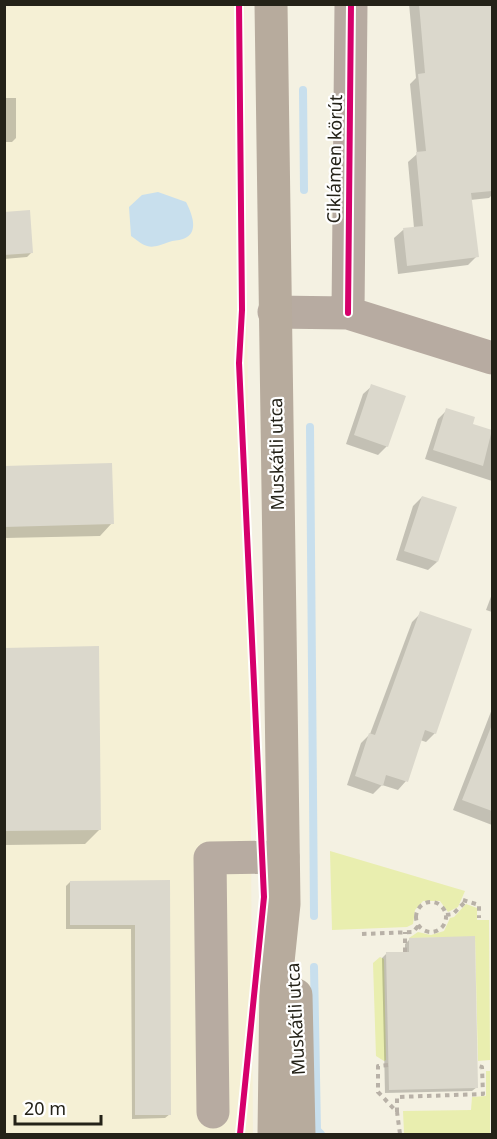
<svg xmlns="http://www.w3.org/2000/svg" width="497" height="1139" viewBox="0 0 497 1139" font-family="'Noto Sans',sans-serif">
<rect width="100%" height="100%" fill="#f4f1e2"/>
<!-- built -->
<path fill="#f5f0d5" d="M5,5H245L253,1134H5Z"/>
<!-- green -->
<path fill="#e9eeaf" d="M330,851L465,891L458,907L448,912L440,901H423L415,910L413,924L407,927L332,930Z
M466,904L477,908V920H489L490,1060L478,1061L475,937L409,938L418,932L431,935L444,931L450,918L454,917Z
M380,957L384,959L386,1060L384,1061L376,1056L373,963Z
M486,1071H490V1134L404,1133L403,1111L471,1110L472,1097L486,1096Z"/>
<!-- water -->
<path fill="#c8dfed" d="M158,192L186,202C192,214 200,233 183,239C178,241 173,240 169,242C150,249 148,249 131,236L129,207L142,195Z"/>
<!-- shadow -->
<path fill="#0003" d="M409,4H492V195L489,198L470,200L477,256L468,265L398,274L394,238L403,230L414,228L408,162L417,154L410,84L416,78Z
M4,98H16V138L12,142H4Z
M4,213L31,253L27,257L4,259Z
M372,386L387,446L378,455L346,444L363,394Z
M447,410L471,425L492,432V481L425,459L438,419Z
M4,467L112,523L100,536L4,538Z
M422,497L437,562L428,570L396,560L413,506Z
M492,594V612L486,610Z
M421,613L435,733L426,742L420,740L406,781L398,790L382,785L373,794L347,785L361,743L370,734L412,622Z
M4,649L100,829L85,844L4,845Z
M492,709V825L453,810Z
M70,882H169L170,1114L165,1118L132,1119L131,929H66V886Z
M410,939L477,1087L472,1091L385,1093L382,958L387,953H405V944Z"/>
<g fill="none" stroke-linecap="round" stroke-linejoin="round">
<!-- stream -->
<path stroke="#c8dfed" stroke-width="8" d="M303,90L304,190
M310,427L314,916
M314,967L317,1130L321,1134"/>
</g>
<!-- building -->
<path fill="#dbd8cc" d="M419,4H492V191L471,193L479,257L407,266L403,228L423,226L416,152L426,151L418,74L425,73Z
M30,210L33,253L4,255V212Z
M371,384L406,396L388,447L354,435Z
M446,408L475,417L473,424L492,430L483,466L433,450Z
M112,463L114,524L4,527V466Z
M422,496L457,507L438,562L404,551Z
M420,611L472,629L436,734L425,730L408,782L386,775L383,786L355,776L369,733L375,735Z
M99,646L101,830L4,831V648Z
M491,727H492V811L462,800Z
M170,880L171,1115H135V925H70V881Z
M475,936L478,1088L389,1090L386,952H409V938Z"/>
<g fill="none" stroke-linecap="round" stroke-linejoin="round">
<!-- path -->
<path stroke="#b8b1a7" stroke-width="4" stroke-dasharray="4.5 4.5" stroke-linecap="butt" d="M463,900L479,905V918
M416 917a15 15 0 1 1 30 0a15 15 0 1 1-30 0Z
M446,915L453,914L466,901
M362,934L413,932L419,925
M405,952V932
M388,1065L378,1066V1092L397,1112L400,1134
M397,1112V1097L483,1094L482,1067L478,1066"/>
<!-- minor -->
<path stroke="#b7aba1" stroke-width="33" d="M274,312L348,313L492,358
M348,313L351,4
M213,1112L210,858L283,857"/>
<!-- major -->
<path stroke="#b7ab9d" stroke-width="33" d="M271,4L284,904L276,981L274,1134
M296,995L299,1134"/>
<defs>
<path id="cycleway" d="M239,4L242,310L239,363L264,897L240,1134
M348,313L351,4"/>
</defs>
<!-- cycleway casing -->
<use href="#cycleway" stroke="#fff" stroke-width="10"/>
<!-- cycleway -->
<use href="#cycleway" stroke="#d6006c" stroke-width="6"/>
</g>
<g text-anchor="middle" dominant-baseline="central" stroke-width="4.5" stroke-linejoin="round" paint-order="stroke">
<!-- street labels -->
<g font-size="18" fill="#242218" stroke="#fff">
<text transform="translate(334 159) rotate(-89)">Ciklámen körút</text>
<text transform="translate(276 454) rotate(-91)">Muskátli utca</text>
<text transform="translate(295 1019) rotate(-93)">Muskátli utca</text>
</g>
</g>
<!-- border -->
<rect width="497" height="1139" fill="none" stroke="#242218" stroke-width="12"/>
<!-- scale -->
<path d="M15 1115v9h86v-9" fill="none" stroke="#242218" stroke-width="3"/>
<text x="24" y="1115" font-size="18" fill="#242218" stroke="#ffffff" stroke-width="4.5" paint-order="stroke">20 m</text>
</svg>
